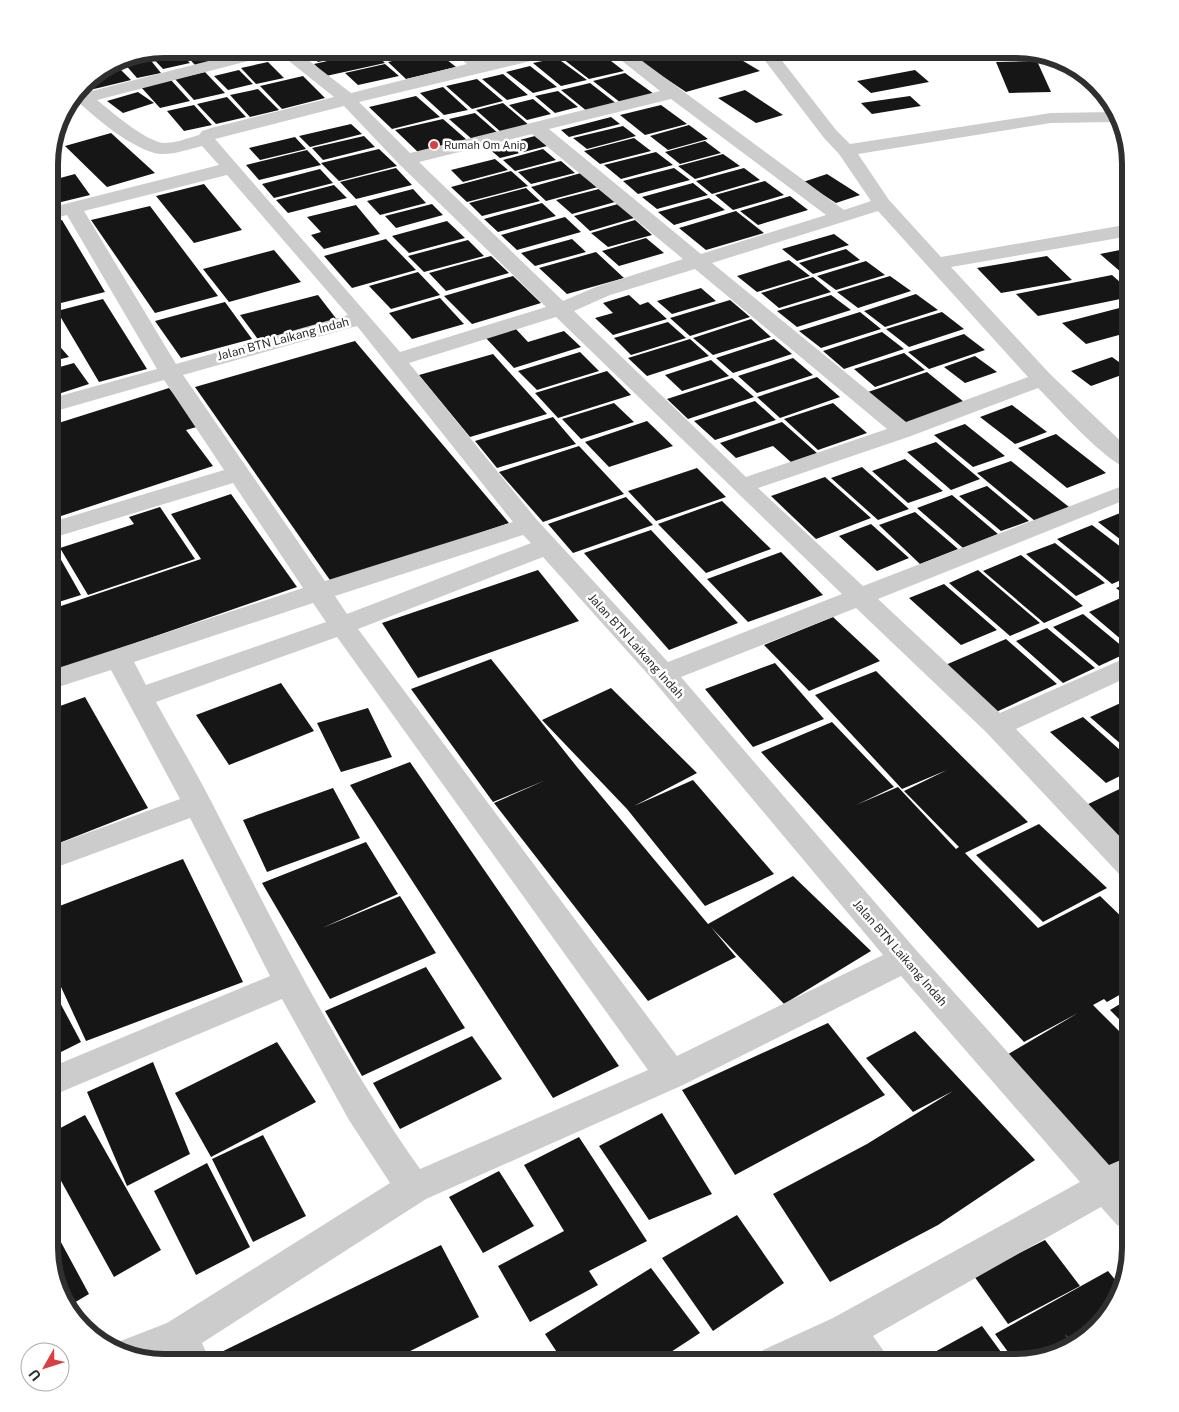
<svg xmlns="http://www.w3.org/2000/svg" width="1179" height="1412" viewBox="0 0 1179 1412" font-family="'Public Sans',sans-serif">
<rect width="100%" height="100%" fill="#fff"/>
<!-- building -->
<path fill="#161616" d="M176,49L190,63L163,69L150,55Z
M180,49H215L225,60L196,66Z
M218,49H249L252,51L226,57Z
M314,49H373L374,50L318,62L306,51Z
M379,49H433V50L386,60L374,50Z
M492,49H519L520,50L500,54Z
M667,49H723L760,71L686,92L635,58Z
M372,51L385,63L326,76L314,64Z
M436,51L456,67L406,79L388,62Z
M598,51L624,71L589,79L563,59Z
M142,53L144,55L120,61L118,58Z
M148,57L161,73L137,78L123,62Z
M557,58L587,80L561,86L533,63Z
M1037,61L1051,92L1009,93L996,62Z
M113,62L131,80L94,89L86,80Z
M268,62L284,78L256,84L241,68Z
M385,64L399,76L358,85L345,73Z
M530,66L557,87L533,93L506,72Z
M239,70L253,84L228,90L214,76Z
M915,70L929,82L871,93L857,81Z
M205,72L225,93L194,100L175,79Z
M625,73L654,94L621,103L593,81Z
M503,74L528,95L507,100L482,79Z
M303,76L325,98L282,109L260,86Z
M170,79L190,101L160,108L140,86Z
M477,79L503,101L472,109L446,86Z
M590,83L617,104L588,112L561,90Z
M443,87L468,110L444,115L420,93Z
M258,89L279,110L250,117L230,95Z
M745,90L783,115L756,123L718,98Z
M558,91L578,107L555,113L535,96Z
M138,92L154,103L123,113L107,101Z
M416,96L440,117L392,129L369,107Z
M910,96L921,106L872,114L861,103Z
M227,97L246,117L216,124L197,104Z
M533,99L551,114L527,120L509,105Z
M503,103L530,126L502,133L476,110Z
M194,105L212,125L184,131L167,111Z
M661,105L687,124L645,135L620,115Z
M475,113L499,134L473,140L449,119Z
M611,117L620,124L569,137L561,130Z
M443,119L467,140L418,152L395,130Z
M351,124L362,134L310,147L299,136Z
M689,125L708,139L668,150L650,136Z
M623,126L636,136L587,149L573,138Z
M111,133L155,173L107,187L65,146Z
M364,136L375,147L323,160L312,148Z
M535,136L547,146L500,158L488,148Z
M295,137L306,149L260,160L249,148Z
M634,138L651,151L600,164L584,151Z
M705,141L721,153L680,164L665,152Z
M379,149L397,166L339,181L321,163Z
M543,149L556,160L515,171L503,160Z
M307,150L321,165L259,180L246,165Z
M656,152L673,165L621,179L604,165Z
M723,154L740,166L695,179L678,166Z
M495,159L508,170L463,182L451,170Z
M561,161L575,173L531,184L518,172Z
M396,168L412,185L356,199L340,182Z
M674,168L690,180L638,194L623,181Z
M744,168L760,180L712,194L696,181Z
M320,169L333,183L274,198L262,184Z
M511,171L528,186L467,202L451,187Z
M581,173L598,187L546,201L531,187Z
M75,174L90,195L49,205V181Z
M827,174L860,195L836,203L803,182Z
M765,181L784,195L733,210L715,195Z
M693,183L708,195L657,209L642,197Z
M204,184L242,230L194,243L156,196Z
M334,185L347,198L288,213L276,200Z
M526,188L540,201L482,216L469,203Z
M413,189L426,203L380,215L367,201Z
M599,189L615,202L572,214L556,200Z
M790,196L808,210L758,225L740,211Z
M709,198L725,210L674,225L658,212Z
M542,203L556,216L498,232L484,219Z
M432,204L443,215L396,228L385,216Z
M618,204L634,218L590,231L574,216Z
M356,205L380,234L324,249L311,235L321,232L307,217Z
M150,206L218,296L155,313L91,220Z
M736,211L764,233L706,250L679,228Z
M565,217L581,232L517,250L501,235Z
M62,220L105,292L49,306V223Z
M635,220L652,235L608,247L591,233Z
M447,221L465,238L409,253L392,236Z
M834,234L849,245L797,261L782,249Z
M646,238L664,253L619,266L602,251Z
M386,239L416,270L352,288L324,256Z
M572,239L586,252L535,266L521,253Z
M468,240L484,256L424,272L408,256Z
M1130,248V271L1122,273L1100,254Z
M846,249L860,260L813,274L799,263Z
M274,250L301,282L229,302L203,269Z
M596,252L624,278L567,294L539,268Z
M491,256L509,273L446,291L429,273Z
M1047,256L1072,280L1001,293L977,268Z
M789,260L810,276L757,292L737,276Z
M866,261L885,275L836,290L817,276Z
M418,272L440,295L391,309L369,286Z
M1112,275L1130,291V297L1038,316L1016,294Z
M513,276L541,303L472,324L444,296Z
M890,276L911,291L858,308L837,292Z
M813,277L831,292L779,308L761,293Z
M701,288L716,301L672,314L657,301Z
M916,294L938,310L885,327L864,311Z
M318,295L338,321L260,342L240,315Z
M629,295L640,305L648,302L667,319L613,335L595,318L613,313L603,303Z
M831,295L851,310L797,327L777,311Z
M440,298L464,324L412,339L389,313Z
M103,299L147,369L99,382L57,311Z
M730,300L750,317L690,336L670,318Z
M225,302L252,339L181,358L155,321Z
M1127,306L1130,309V332L1086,344L1062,323Z
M860,312L881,329L821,348L799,331Z
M942,312L964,329L909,347L886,329Z
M751,319L771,337L713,355L693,338Z
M668,322L686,338L631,355L614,338Z
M515,328L528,342L564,331L581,347L514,368L485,337Z
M882,332L904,349L844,369L823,351Z
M964,334L985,350L929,369L908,352Z
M690,339L709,356L647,376L628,358Z
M774,339L792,354L733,373L716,358Z
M55,341L69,357L49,362V342Z
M355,341L509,523L332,583L195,387Z
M580,352L599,371L537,390L518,371Z
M904,353L925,370L875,387L854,369Z
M493,354L547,414L470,437L419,375Z
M975,356L997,372L965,383L944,367Z
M1112,357L1130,370V372L1091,386L1071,371Z
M793,358L813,375L757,393L738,376Z
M711,360L729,376L682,391L665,375Z
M74,363L89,384L49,397V370Z
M607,371L631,395L558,418L535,393Z
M927,372L964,402L905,423L868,392Z
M817,377L840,397L780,418L757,397Z
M732,378L754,397L688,419L667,399Z
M169,388L200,426L186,430L213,466L49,520V426Z
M755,401L776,420L715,440L694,421Z
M614,403L634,422L581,439L562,419Z
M833,403L867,433L818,450L784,419Z
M1012,405L1047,432L1015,444L980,417Z
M553,417L576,444L497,468L475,441Z
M647,421L673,446L609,467L585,442Z
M782,422L818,454L792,463L773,446L736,458L720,443Z
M965,424L1005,456L973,467L934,435Z
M1056,434L1106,473L1067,488L1018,448Z
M936,442L980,479L951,490L907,452Z
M579,446L624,494L543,522L499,472Z
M905,459L943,491L908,503L872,471Z
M1011,461L1069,507L1035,521L977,473Z
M862,467L909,509L878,520L831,478Z
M697,468L726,497L656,521L628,491Z
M825,477L871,518L816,539L771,496Z
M987,486L1029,521L1001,531L959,496Z
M231,494L297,587L49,673V610L201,559L171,514Z
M952,495L998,534L963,548L917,508Z
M626,497L653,525L573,553L548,524Z
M722,501L771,549L706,573L658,524Z
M160,507L195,559L88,595L60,548L134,524L129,517Z
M1130,509V547L1098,522Z
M915,512L958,549L920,564L879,525Z
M871,524L909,558L877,571L839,536Z
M1092,525L1130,554V576L1112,584L1057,539Z
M651,530L738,623L669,650L584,553Z
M51,542L81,595L49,605V543Z
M1055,543L1105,583L1076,596L1026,554Z
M781,552L823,595L748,622L707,579Z
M1021,555L1083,606L1044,623L983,571Z
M538,570L579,621L418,678L382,623Z
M978,570L1040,623L1010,636L949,583Z
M1130,582V599L1116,588Z
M944,584L997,630L961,645L909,598Z
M1123,597L1130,603V647L1089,612Z
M1083,614L1129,652L1099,666L1053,627Z
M833,617L880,661L809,691L764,645Z
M1047,628L1095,668L1063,683L1016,641Z
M1006,639L1057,684L994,713L943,666Z
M491,659L577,767L708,924L793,876L871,951L784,1004L711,927L736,957L648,1001L494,803L546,780L493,802L411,689Z
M775,663L824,719L753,747L705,689Z
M876,671L1028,822L965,853L1038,928L1100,896L1130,925V989L1107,1002L1104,999L1093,1005L1130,1042V1157L1112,1169L1005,1056L1078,1013L1024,1042L761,752L832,722L894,787L856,805L898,787L956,849L959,847L904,791L947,770L902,789L815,695Z
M281,683L314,731L229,765L196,715Z
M611,688L697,773L634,806L693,780L774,874L705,906L627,809L542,720Z
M85,697L148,808L49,847V710Z
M1125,701L1130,705V752L1090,717Z
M368,708L392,757L341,772L317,723Z
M1083,717L1130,759V771L1106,783L1050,732Z
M410,762L619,1066L553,1098L350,785Z
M1130,784V852L1082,807Z
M333,788L360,838L267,872L243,820Z
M1039,824L1107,888L1043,922L976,855Z
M366,842L398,894L322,928L400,896L436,953L330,999L262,883Z
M183,859L243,982L86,1041L49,961V910Z
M426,967L465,1028L362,1076L325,1011Z
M49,982L81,1042L49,1058Z
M1130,998V1030L1110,1010Z
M828,1023L885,1095L735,1175L682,1090Z
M915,1031L1035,1160L938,1225L830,1282L773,1194L867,1144L953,1091L913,1112L866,1058Z
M472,1036L502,1079L400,1129L373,1083Z
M277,1042L316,1102L211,1157L175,1093Z
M153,1062L190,1154L127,1186L87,1092Z
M662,1113L712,1194L649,1220L599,1146Z
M85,1115L161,1250L114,1277L49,1159V1134Z
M263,1135L306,1216L253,1242L212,1159Z
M579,1137L647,1241L589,1271L598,1285L530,1322L498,1266L564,1231L524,1165Z
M207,1163L250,1247L196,1275L154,1191Z
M499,1171L534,1226L483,1253L449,1197Z
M737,1215L784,1283L713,1331L662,1258Z
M49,1220L89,1294L67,1307L49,1248Z
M1045,1240L1080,1286L1008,1324L974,1276Z
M441,1245L479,1317L386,1363H213L211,1357Z
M651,1268L700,1333L654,1363H564L545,1334Z
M1108,1271L1121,1287L1118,1299L1079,1344L1074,1345L1065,1334L1073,1346L1016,1363L995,1334Z
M982,1326L1009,1363H925L922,1359Z
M832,1348L843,1363H808Z"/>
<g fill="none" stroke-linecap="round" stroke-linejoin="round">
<!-- street -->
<path fill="#ccc" fill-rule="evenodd" d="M255,49H294L351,93L467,64L449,49H468L483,60L536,49H566L564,53L359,102L410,153L660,91L607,49H626L844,210L871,201L839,154L824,138L756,49H773L836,130L850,144L1051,113L1114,112L1116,122L1051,123L858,154L889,200L941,257L1130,224V236L951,267L1050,374L1130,450V469C1107,464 1057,407 1038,388L911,436L758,488L863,586L1130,483V498L878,599L1000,713L1130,656V676L1016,729L1130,847V877L1119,874L987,733L856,608L681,677L916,950L1109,1165L1130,1156V1230L1117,1225L1101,1207L873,1336L883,1350L888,1363H846L839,1353L818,1363H758L763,1350L833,1318L1080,1182L901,976L683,1085L426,1199L202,1343L211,1363H173L171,1358L159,1362L113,1351L118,1342L167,1323L390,1183L349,1120L282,999L49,1097V1068L270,976L190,818L49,870V847L180,799L111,670L49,690V671L303,588L233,483L49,539V523L224,470L164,380L49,413V399L157,369L67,215L49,220V208L219,165L202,146C189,149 174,155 160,154C132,150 93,116 73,97L81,87L88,92ZM279,53L334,97L211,128L202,131L199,135C188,138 176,143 164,143C146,142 111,111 97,100ZM671,99L826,215L701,254L549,129ZM344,106L399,164L546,307L400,352L215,139ZM532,134L683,259L596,287L563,301L419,162ZM227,175L348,315L176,364L84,211ZM878,211L1028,377L906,422L712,263ZM695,269L887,429L746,477L574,311L610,295ZM556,317L842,594L668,662L537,520L409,363ZM357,326L513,522L325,581L183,375ZM523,535L531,543L347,614L335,596ZM543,557L653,680L883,955L677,1056L358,629ZM313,603L326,622L146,685L134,662ZM337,637L648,1070L420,1169C338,1053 275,926 211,801C194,768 174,735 156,702Z"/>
</g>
<!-- markers -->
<circle fill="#d84041" stroke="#fff" stroke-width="2" cx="434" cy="145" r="5"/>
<g text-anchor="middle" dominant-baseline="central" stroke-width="5" stroke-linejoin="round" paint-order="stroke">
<!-- far-poi labels -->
<g font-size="11" fill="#2f2f2f" stroke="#fff" text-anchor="start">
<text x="444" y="145">Rumah Om Anip</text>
</g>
<!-- street labels -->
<g font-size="12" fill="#2f2f2f" stroke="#fff">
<text transform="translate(283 339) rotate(-15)">Jalan BTN Laikang Indah</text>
<text transform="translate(636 646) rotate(48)">Jalan BTN Laikang Indah</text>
<text transform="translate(900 953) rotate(49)">Jalan BTN Laikang Indah</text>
</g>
</g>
<!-- crop -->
<path d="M0 0H1179V1412H0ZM164 58H1016A106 106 0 0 1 1122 164V1248A106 106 0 0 1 1016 1354H164A106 106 0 0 1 58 1248V164A106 106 0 0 1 164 58Z" fill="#fff" fill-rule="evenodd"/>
<path fill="none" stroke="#2f2f2f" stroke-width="6" d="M164 58H1016A106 106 0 0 1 1122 164V1248A106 106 0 0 1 1016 1354H164A106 106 0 0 1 58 1248V164A106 106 0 0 1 164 58Z"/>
<!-- north arrow -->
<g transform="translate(45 1367) rotate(231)"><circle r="24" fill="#ffffff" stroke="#acacac"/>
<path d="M0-4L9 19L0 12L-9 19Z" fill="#d84041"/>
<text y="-8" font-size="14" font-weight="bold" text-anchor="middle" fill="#2f2f2f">U</text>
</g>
</svg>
